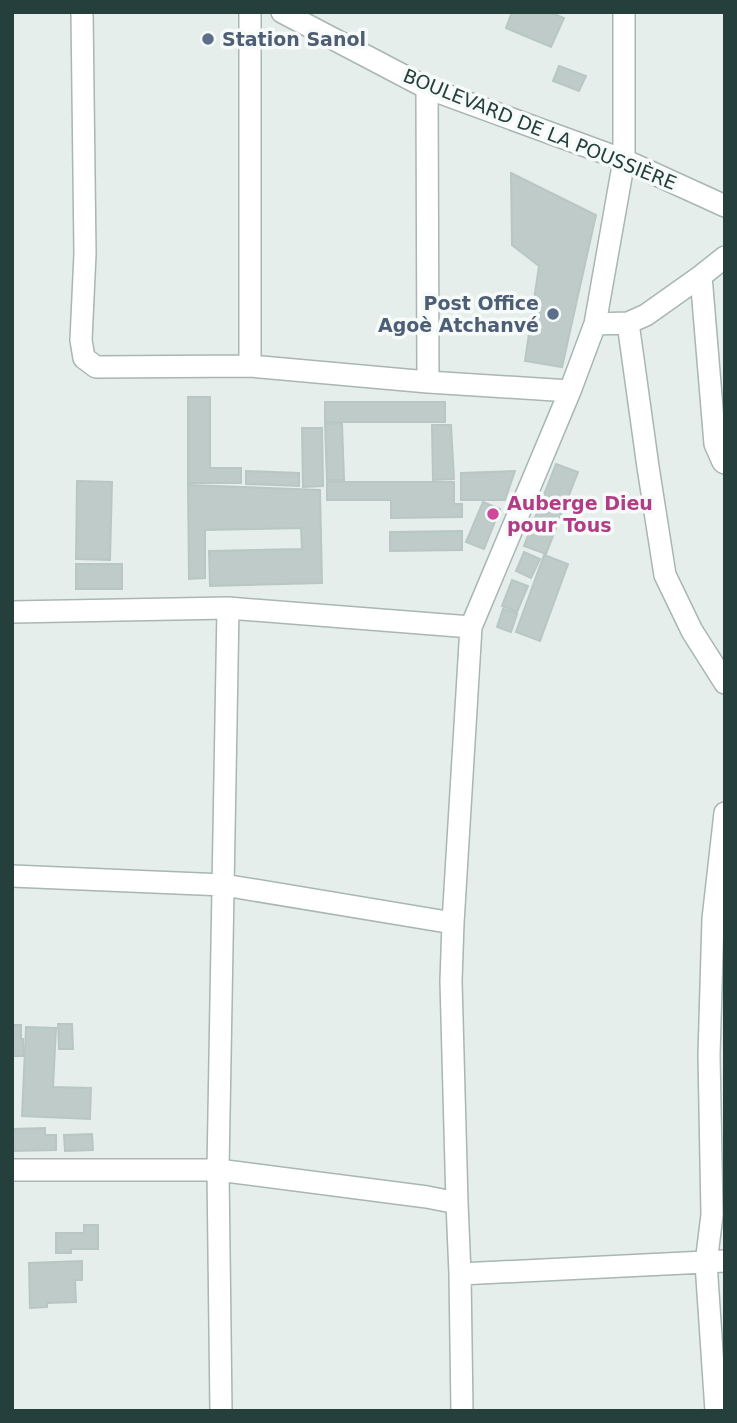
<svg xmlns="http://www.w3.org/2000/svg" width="737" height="1423" viewBox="0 0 737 1423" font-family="'DejaVu Sans',sans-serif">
<rect width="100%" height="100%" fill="#e6eeec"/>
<!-- building -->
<path fill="#becbc8" stroke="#b8c7c4" stroke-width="2" d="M512,12H550L564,18L551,47L506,28Z
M559,66L586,76L579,91L553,81Z
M511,173L596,215L562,367L525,361L539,266L512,245Z
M188,397H210V468H241V483H188Z
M325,402H445V422H325Z
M342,423L344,480H327L325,424Z
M432,425H451L454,479L433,480Z
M302,428H322L323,486L303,487Z
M556,464L578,472L546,554L524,546Z
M246,471L299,473V486L246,484Z
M515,471L505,500H461V473Z
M77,481L112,482L110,560L76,559Z
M327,482H454V504H462V517L391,518V500H327Z
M188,485L320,490L322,583L210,586L209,551L302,549L301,528L205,530V578L189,579Z
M483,502L500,509L484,549L466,542Z
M462,531V550L390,551V532Z
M524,552L540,559L531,578L516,571Z
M544,555L568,564L540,641L516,632Z
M76,564H122V589H76Z
M512,580L528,586L517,612L502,606Z
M503,609L517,614L511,632L497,627Z
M58,1024H72L73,1049H59Z
M12,1025H21V1039H23V1056H12Z
M26,1027L56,1028L53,1087L91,1088L90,1119L22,1116Z
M45,1128V1135H56V1150L12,1151V1129Z
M92,1134L93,1150L65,1151L64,1135Z
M84,1225H98V1249H71V1253H56V1233H84Z
M82,1261V1280H75L76,1302L47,1303V1307L30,1308L29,1263Z"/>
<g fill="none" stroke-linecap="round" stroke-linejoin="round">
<defs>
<path id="minor" d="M82,12L85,254L81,340L84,358L96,367L250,366L428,382L570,391
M250,12V366
M282,12L427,88L624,160L725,206
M427,88L428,382
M701,276L715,444L723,462L725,463
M628,323L648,467L665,575L692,631L725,683
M595,324L628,323L646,315L701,276L725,257
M12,612L228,608L471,627
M12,876L224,885L453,923
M12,1170H218L427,1197L457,1203
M460,1274L725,1261
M221,1411L218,1170L228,608
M462,1411L460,1274L457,1203L451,981L453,923L471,627L570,391L595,324L624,160V12
M716,1411L706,1263L712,1215L709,1055L713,919L725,813"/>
</defs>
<!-- minor casing -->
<use href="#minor" stroke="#a8b6b4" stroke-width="24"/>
<!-- minor -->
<use href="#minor" stroke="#fff" stroke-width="21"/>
</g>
<!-- markers -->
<g fill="#5c6f8a" stroke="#f6faf9" stroke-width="2.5">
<circle cx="208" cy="39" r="7"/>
<circle cx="553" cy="314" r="7"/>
</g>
<circle fill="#d1479c" stroke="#f6faf9" stroke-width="2.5" cx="493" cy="514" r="7"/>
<g text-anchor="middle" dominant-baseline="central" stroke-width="7" stroke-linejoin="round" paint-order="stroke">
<!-- service labels -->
<g font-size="19" font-weight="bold" fill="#4e5e75" stroke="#f6faf9" text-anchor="start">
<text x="222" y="39">Station Sanol</text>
<text x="539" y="303" text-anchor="end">Post Office<tspan x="539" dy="22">Agoè Atchanvé</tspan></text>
</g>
<!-- street labels -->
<g font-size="19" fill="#253f3d" stroke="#f6faf9">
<text transform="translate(540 129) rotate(22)">BOULEVARD DE LA POUSSIÈRE</text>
</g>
<!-- hotel labels -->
<g font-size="19" font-weight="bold" fill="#b23c85" stroke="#f6faf9" text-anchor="start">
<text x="507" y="503">Auberge Dieu<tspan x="507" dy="22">pour Tous</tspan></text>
</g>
</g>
<!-- border -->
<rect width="737" height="1423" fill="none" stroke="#253f3d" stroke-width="28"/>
</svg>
